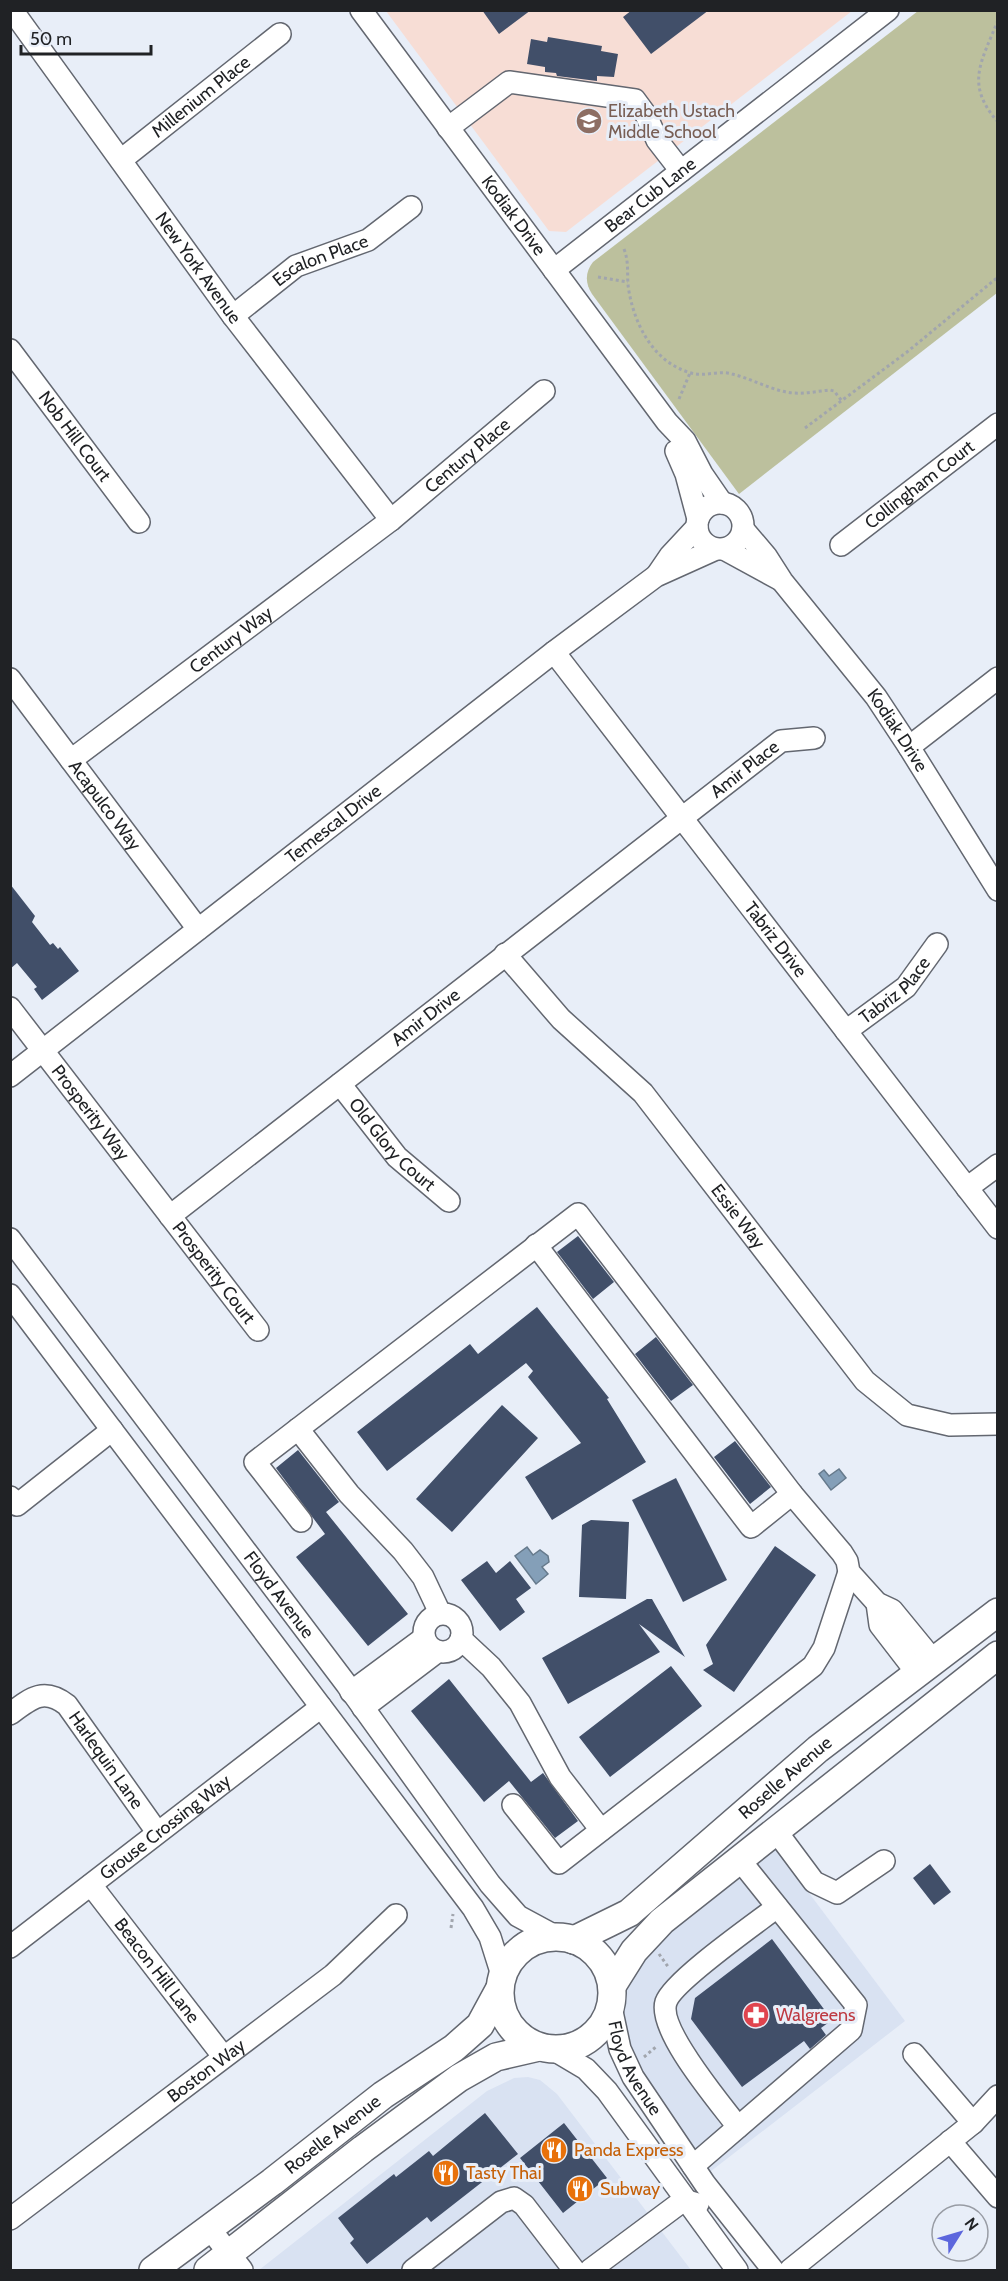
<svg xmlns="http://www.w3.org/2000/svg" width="1008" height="2281" viewBox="0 0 1008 2281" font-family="Cabin,sans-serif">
<rect width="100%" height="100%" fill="#e8eef8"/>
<!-- built -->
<path fill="#d9e2f2" d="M770,1841L905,2021L706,2175L641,2076L621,2026L630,1968Z
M528,2077L540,2080L557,2094L691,2270H259L487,2091L514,2078Z"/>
<!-- education -->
<path fill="#f7ddd5" d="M386,11H852L566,232L549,231Z"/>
<!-- green -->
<path fill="#bcc09d" d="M918,11H997V293L739,494L592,294C585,283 585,272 593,262Z"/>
<!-- water -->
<path fill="#849fb8" stroke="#667a8c" stroke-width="1.5" d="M839,1469L846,1478L831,1490L819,1474L824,1470L829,1476Z
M527,1547L533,1555L540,1550L548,1556L549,1562L542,1567L548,1574L536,1584L515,1556Z"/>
<!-- building -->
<path fill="#414f69" d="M482,10H531L499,34Z
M632,10H709L651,54L623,17Z
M548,37L602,46L601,51L618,54L614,77L597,76V81L557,76L556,73L545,72V67L527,64L531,39L547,42Z
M10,884L35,916L32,922L50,945L53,943L58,949L60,947L79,971L42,1000L34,989L37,987L17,963L10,969Z
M578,1236L614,1282L593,1299L557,1252Z
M537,1307L609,1398L607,1399L646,1462L552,1520L525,1477L581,1443L528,1377L533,1371L526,1363L387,1471L357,1432L470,1344L478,1354Z
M656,1337L693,1385L671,1401L635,1354Z
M502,1405L538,1438L452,1532L416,1499Z
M735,1441L771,1487L750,1504L714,1457Z
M298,1450L339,1502L326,1512L408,1614L368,1646L296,1557L325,1534L276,1468Z
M676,1478L727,1580L683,1602L632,1500Z
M591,1520L629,1522L626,1599L579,1597L582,1525Z
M775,1546L816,1575L734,1692L703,1670L713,1664L706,1645Z
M487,1561L496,1573L510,1561L531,1588L516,1599L525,1612L500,1631L461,1580Z
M647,1599H652L685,1657L639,1624L660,1652L568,1704L542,1658Z
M671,1666L702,1706L610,1777L579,1737Z
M449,1679L531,1782L543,1773L578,1821L555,1838L509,1781L484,1802L411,1711Z
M930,1864L951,1892L934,1905L913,1878Z
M772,1939L832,2020L821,2028L826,2035L810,2049L804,2041L742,2087L691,2019L695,1998Z
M485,2113L518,2154L431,2222L427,2217L367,2264L350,2243L354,2239L338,2218L394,2174L396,2177L429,2151L433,2156Z
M564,2123L607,2178L563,2213L520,2158Z"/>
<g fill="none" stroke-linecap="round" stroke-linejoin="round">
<defs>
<g id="minor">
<path id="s1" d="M12,10L233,316L391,520"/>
<path id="s2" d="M361,10L667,422L685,441L702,474L722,503"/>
<path d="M448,128L509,82L635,100L646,115L657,140L681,171"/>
<path id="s3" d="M121,160L280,34"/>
<path id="s4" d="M554,270L888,10"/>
<path id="s5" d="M233,316L296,266L368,240L411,207"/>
<path id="s6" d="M10,350L139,522"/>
<path d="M676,451L686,474L698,519"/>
<circle cx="720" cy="526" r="23"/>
<path id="s7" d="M743,529L766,556L782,581L876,697L909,747L998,890"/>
<path id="s8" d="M841,545L998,424"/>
<path d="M724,549L779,579"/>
<path d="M657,575L670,556L697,527"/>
<path id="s9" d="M554,652L998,1228"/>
<path id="s10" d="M10,679L198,929"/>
<path d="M909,747L998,678"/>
<path id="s11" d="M71,760L391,520L544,391"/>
<path id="s12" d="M505,954L561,1019L643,1093L865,1381L907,1415L950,1425L998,1424"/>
<path id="s13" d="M10,1008L258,1330"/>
<path id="s14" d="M846,1031L906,987L937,944"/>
<path id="s15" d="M10,1076L554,652L656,576L716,549"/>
<path id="s16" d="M340,1084L397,1157L449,1201"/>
<path d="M967,1188L998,1165"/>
<path id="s17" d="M170,1216L781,741L814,738"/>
<path id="s18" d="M10,1239L347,1685L490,1884L518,1916L557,1937"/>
<path d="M536,1245L751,1527L792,1494"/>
<path d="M10,1295L473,1908L490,1937L502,1975"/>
<path d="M298,1429L349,1494L403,1551L423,1577L440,1613"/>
<path d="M10,1497L17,1505L112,1430"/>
<path d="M301,1521L255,1462L578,1214L792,1494L842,1553L847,1561L849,1572L877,1603L892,1610L933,1660"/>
<path d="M877,1603L880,1625L917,1673"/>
<circle cx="443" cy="1633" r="19"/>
<path d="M461,1639L491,1667L520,1703L560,1777L601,1830"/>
<path d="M351,1692L424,1638"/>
<path d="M363,1708L437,1652"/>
<path id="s19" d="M10,1714C31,1698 44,1687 67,1705L157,1832"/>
<path d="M513,1805L559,1863L813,1666L824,1648L849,1572"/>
<path d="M776,1831L814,1882L837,1893L884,1861"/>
<path id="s20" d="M91,1885L223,2056"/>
<path id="s21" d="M10,1947L321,1707"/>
<path id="s22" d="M611,2007L620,2049L633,2077L705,2184L773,2270"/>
<path d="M554,2050L586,2069L607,2091L737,2270"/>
<path d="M973,2123L998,2096"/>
<path d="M738,2127C721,2104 657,2030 666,2002C673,1981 755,1924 777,1907"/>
<path d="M950,2141L998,2197"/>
<path d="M693,2166L851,2030L856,2005L739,1859"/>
<path id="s23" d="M10,2219L333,1975L396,1915"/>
<path d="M210,2229L242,2270"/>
<path d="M413,2270L501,2202L514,2198L524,2205L574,2270"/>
<path d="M590,2270L684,2200L698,2204"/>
<path d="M790,2270L973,2123L914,2054"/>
</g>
<g id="major">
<circle cx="556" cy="1993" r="56"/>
<path id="s24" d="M574,1940L629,1913L818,1749L998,1612"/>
<path d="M612,1986L634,1951L662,1921L998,1655"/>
<path id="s25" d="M153,2270L272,2182L383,2095L454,2048L480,2025L499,1990"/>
<path d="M208,2270L363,2149L459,2078L496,2057L539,2047"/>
</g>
</defs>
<!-- minor casing -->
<use href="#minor" stroke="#636770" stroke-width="24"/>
<!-- major casing -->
<use href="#major" stroke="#636770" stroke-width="30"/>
<!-- path -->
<path stroke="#a1a5ad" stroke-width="3" stroke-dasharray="3 3" stroke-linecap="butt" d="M998,20C982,61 964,84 998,122
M624,249C629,262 627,273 628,285C633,322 652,362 691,373C705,377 719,370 732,374C753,379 772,391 793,393C806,394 818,391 830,390L834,391L842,401
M598,277L628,282
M679,399L690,373
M805,428L907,352L998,277
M451,1928L453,1914
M659,1954L669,1968
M644,2057L657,2046"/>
<!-- minor -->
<use href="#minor" stroke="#fff" stroke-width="21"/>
<!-- major -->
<use href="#major" stroke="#fff" stroke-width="27"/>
</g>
<!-- icons -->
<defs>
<symbol id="school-disc" viewBox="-11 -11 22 22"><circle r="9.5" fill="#8d6e63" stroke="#e8eef8"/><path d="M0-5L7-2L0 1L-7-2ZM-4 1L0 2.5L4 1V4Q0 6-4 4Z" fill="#fff"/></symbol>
<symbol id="pharmacy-disc" viewBox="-11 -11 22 22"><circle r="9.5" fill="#e0444e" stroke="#e8eef8"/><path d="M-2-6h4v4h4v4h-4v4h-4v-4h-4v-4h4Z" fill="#fff"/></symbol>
<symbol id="restaurant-disc" viewBox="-11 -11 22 22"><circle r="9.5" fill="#e8710a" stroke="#e8eef8"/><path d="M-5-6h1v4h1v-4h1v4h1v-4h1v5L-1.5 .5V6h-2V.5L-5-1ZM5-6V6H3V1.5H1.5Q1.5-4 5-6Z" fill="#fff"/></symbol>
</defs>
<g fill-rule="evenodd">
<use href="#school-disc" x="574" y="106" width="30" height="30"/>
<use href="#pharmacy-disc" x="741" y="2000" width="30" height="30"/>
<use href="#restaurant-disc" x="539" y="2135" width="30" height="30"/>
<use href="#restaurant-disc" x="431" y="2158" width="30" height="30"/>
<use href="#restaurant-disc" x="565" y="2174" width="30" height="30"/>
</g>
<g text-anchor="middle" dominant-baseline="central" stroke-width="6" stroke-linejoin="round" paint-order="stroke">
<!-- street labels -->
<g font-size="18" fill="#202225" stroke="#e8eef8">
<text stroke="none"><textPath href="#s3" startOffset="102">Millenium Place</textPath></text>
<text stroke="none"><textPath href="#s4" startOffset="122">Bear Cub Lane</textPath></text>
<text stroke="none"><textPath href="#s2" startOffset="256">Kodiak Drive</textPath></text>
<text stroke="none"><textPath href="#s5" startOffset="105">Escalon Place</textPath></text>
<text stroke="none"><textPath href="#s1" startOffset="318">New York Avenue</textPath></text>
<text stroke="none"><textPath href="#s6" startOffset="108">Nob Hill Court</textPath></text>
<text stroke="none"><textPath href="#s11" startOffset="500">Century Place</textPath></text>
<text stroke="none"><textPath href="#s8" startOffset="99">Collingham Court</textPath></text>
<text stroke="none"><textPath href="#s11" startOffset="200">Century Way</textPath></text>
<text stroke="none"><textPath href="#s7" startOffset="254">Kodiak Drive</textPath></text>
<text stroke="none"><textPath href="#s17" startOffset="728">Amir Place</textPath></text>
<text stroke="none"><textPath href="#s10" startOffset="158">Acapulco Way</textPath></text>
<text stroke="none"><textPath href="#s15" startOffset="410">Temescal Drive</textPath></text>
<text stroke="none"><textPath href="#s9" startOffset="363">Tabriz Drive</textPath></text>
<text stroke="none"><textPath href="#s14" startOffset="64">Tabriz Place</textPath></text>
<text stroke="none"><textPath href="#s17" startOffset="324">Amir Drive</textPath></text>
<text stroke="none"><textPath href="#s13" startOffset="132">Prosperity Way</textPath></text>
<text stroke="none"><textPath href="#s16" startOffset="80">Old Glory Court</textPath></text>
<text stroke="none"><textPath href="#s12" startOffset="352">Essie Way</textPath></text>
<text stroke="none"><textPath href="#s13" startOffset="334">Prosperity Court</textPath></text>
<text stroke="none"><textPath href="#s18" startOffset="446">Floyd Avenue</textPath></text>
<text stroke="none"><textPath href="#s19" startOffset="132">Harlequin Lane</textPath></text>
<text stroke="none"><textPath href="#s24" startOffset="268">Roselle Avenue</textPath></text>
<text stroke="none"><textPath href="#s21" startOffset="196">Grouse Crossing Way</textPath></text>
<text stroke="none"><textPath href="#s20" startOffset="108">Beacon Hill Lane</textPath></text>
<text stroke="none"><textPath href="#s22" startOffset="66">Floyd Avenue</textPath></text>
<text stroke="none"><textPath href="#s23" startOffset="246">Boston Way</textPath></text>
<text stroke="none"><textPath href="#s25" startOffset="225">Roselle Avenue</textPath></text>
</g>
<!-- education labels -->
<g font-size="18" fill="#785e54" stroke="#e8eef8" text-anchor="start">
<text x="608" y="111">Elizabeth Ustach<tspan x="608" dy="21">Middle School</tspan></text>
</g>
<!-- health labels -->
<g font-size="18" fill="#be3a42" stroke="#e8eef8" text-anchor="start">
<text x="776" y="2015">Walgreens</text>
</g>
<!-- food labels -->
<g font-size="18" fill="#c56008" stroke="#e8eef8" text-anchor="start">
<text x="574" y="2150">Panda Express</text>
<text x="466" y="2173">Tasty Thai</text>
<text x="600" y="2189">Subway</text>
</g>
</g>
<!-- border -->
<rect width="1008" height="2281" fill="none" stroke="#202225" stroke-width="24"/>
<!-- north arrow -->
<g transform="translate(960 2233) rotate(53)"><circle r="28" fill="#e8eef8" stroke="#989ca4" stroke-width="1.5"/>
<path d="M0-4.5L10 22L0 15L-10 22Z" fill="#5c66dd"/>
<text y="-9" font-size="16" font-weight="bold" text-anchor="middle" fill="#202225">N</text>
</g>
<!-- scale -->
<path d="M21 45v9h130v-9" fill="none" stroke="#202225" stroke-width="3"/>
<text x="30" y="45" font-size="18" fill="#202225" stroke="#e8eef8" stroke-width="4.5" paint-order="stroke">50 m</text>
</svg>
